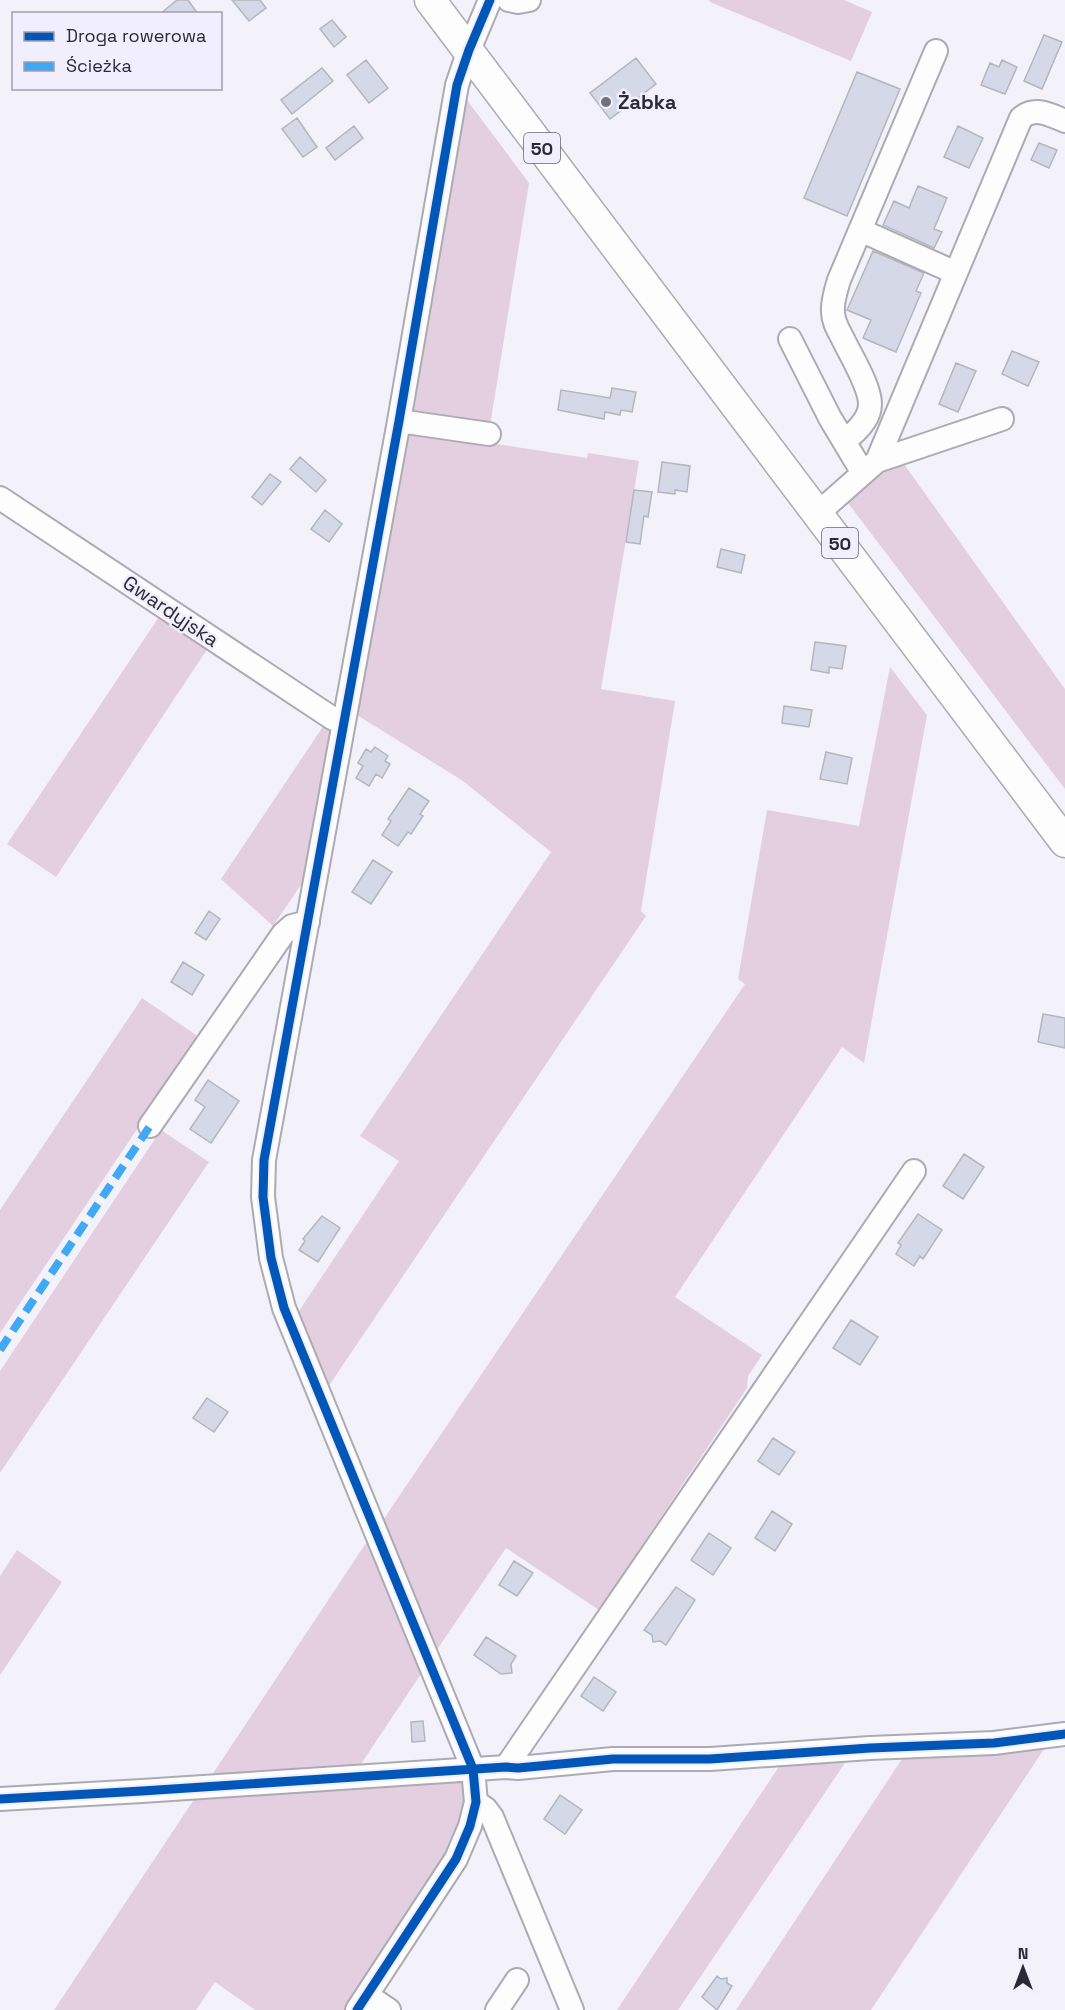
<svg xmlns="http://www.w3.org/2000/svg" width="1065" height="2010" viewBox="0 0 1065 2010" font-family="'Space Grotesk',sans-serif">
<rect width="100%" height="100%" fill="#f3f2fa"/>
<!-- green -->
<path fill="#e4cfe0" d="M709,0H844L872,12L851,61L710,2Z
M467,100L529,183L490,426L409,414Z
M407,430L587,458L588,453L639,461L601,689L675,701L641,911L646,916L324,1393L300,1330L304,1324L299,1311L399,1161L360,1136L551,852L463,781L357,715L389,545Z
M901,460L1065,689V789L848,503L885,468Z
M163,611L212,642L56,877L7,844Z
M890,667L927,715L864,1063L842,1047L675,1297L762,1355L748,1376L747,1388L599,1610L506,1548L432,1657L379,1526L745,984L738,979L767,810L859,826Z
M326,722L336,731L311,870L273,926L221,879Z
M142,998L199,1037L0,1333V1210Z
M161,1130L209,1162L0,1473V1371Z
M370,1537L425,1668L359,1767L208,1781Z
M17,1550L62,1582L0,1675V1576Z
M1046,1746L871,2010H736L908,1750Z
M845,1763L678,2010H617L780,1765Z
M434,1777L466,1784L469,1807L460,1836L345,2010H255L215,1982L196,2010H54L197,1795Z"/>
<!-- building -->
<path fill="#d5d8e7" stroke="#b4b6bd" stroke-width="1.5" d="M177,0H188L198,14H160Z
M232,0H260L266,8L249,21Z
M332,20L346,37L334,47L320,29Z
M1044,35L1062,42L1042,89L1024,81Z
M636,58L656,84L610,119L590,93Z
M366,60L388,88L369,103L347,75Z
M1002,60L1017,67L1005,94L981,85L990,63L999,67Z
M322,68L333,81L292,114L281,100Z
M857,72L900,89L847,216L804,198Z
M297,118L317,147L303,157L282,129Z
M354,126L363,138L335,160L326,148Z
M958,126L983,138L969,168L944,157Z
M1039,143L1057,150L1049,168L1031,160Z
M918,186L947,198L934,229L942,232L934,248L883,225L894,201L909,208Z
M873,251L924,273L916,291L921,293L896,352L863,338L871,320L847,310Z
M1012,351L1039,362L1028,386L1002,374Z
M956,363L976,371L958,412L939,404Z
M612,388L636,392L632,412L621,410L620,415L605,412L604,419L558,410L561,390L610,398Z
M300,457L326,480L316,492L290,469Z
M662,462L690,466L687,492L675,490V494L658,492Z
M270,474L281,482L262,505L252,497Z
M634,490L652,492L648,517L644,516L640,544L626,542Z
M325,510L342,524L329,542L311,529Z
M721,549L745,555L741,573L717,567Z
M815,642L846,646L842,669L829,667V673L811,670Z
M784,706L812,710L809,727L782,723Z
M375,747L388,756L385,761L390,764L382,778L376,774L369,786L356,778L363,766L358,763L366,749L371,752Z
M826,752L852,758L847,784L820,779Z
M409,788L429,801L420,814L423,816L411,834L408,832L398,846L382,835L391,821L388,819Z
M373,860L392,872L371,904L352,892Z
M209,911L220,919L206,940L195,933Z
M183,962L204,975L192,995L171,982Z
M1043,1014L1065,1018V1048L1038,1042Z
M208,1080L239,1101L211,1143L190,1129L205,1107L195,1100Z
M964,1154L984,1167L963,1199L943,1186Z
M918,1214L942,1230L923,1259L920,1256L914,1266L896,1254L901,1245L898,1243Z
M322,1216L340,1228L318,1262L299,1250L305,1241L303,1239Z
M851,1320L878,1337L860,1365L833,1348Z
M207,1398L228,1412L214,1432L193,1418Z
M773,1438L795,1452L779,1475L758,1461Z
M772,1511L792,1524L775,1551L755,1538Z
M709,1533L731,1548L713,1575L691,1560Z
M514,1561L533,1573L517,1596L499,1585Z
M676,1587L695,1600L666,1645L660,1641L653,1642L652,1635L644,1630Z
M486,1637L516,1656L511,1664L512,1673L501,1674L474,1655Z
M594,1677L616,1692L603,1711L581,1696Z
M423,1721L425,1741L412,1742L411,1722Z
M560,1795L582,1810L565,1834L544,1819Z
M717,1976L721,1979L727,1978V1983L732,1986L717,2010L702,1997Z"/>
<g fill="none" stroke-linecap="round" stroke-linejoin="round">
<defs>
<path id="minor" d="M509,0L518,2L529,0
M860,230L956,273
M790,339L830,418L863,473
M399,421L489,434
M844,441C855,433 870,419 870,404C870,386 851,356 843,339C839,331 833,322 833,312C832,302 836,290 839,280L936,51
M877,461L1002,419
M0,498L332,718L343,723
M818,513L877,461L1021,118C1036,106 1050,115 1065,121
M150,1126L283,934L292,926L308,922
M506,1767L914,1171
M0,1799L142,1791L506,1767L518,1768L613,1759H710L870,1748L994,1743L1065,1734
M476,1802L486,1809L492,1817L572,2010
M367,1995L389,2010
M357,2010L456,1859L470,1826L476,1802L473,1769L284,1308L271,1258L263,1197L264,1160L399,421L457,85L469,50L490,0
M497,2010L517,1980"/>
<path id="major" d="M430,0L1065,842"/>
</defs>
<!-- minor casing -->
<use href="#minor" stroke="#acaab2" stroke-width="26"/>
<!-- major casing -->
<use href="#major" stroke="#acaab2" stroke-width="33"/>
<!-- minor -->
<use href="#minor" stroke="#fdfdfe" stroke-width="22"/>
<!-- major -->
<use href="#major" stroke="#fdfdfe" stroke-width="30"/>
<!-- quiet -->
<path stroke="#3fa9f5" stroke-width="8" stroke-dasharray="15 8" stroke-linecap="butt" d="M0,1350L150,1126"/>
<defs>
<path id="cycleway" d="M0,1799L142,1791L506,1767L518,1768L613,1759H710L870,1748L994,1743L1065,1734
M357,2010L456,1859L470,1826L476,1802L473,1769L284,1308L271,1258L263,1197L264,1160L399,421L457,85L469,50L490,0"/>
</defs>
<!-- cycleway casing -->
<use href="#cycleway" stroke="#f1eefe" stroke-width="13"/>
<!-- cycleway -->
<use href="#cycleway" stroke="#0057b8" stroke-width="9"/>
</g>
<!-- markers -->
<circle fill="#716f79" stroke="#f1eefe" stroke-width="2" cx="606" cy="102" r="6"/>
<g text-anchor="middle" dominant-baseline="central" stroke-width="5" stroke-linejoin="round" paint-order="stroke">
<!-- shield labels -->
<g fill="#f1eefe" stroke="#666470" stroke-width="1.5">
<rect x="524" y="133" width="36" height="30" rx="4.5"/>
<rect x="822" y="528" width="36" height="30" rx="4.5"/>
</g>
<g font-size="18" font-weight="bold" fill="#2b2933">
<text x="542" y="148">50</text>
<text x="840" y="543">50</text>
</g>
<!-- poi labels -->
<g font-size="20" font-weight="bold" fill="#2b2933" stroke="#f1eefe" text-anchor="start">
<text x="618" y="102">Żabka</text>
</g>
<!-- street labels -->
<g font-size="20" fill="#2b2933" stroke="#f1eefe">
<text transform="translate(171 611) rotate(34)">Gwardyjska</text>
</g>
</g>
<!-- legend -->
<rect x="12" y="12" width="210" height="78" fill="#f1eefe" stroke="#a29fad" stroke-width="1.5"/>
<rect x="24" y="32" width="30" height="9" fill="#0057b8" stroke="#a29fad" stroke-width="1.5"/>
<text x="66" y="42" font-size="18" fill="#2b2933">Droga rowerowa</text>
<rect x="24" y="62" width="30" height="9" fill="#3fa9f5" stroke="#a29fad" stroke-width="1.5"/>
<text x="66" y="72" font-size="18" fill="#2b2933">Ścieżka</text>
<!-- north arrow -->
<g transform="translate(1023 1968)" stroke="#f1eefe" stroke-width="4.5" paint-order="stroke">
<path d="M0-4.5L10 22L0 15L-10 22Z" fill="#2b2933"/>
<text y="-9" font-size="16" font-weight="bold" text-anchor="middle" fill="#2b2933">N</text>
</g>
</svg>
